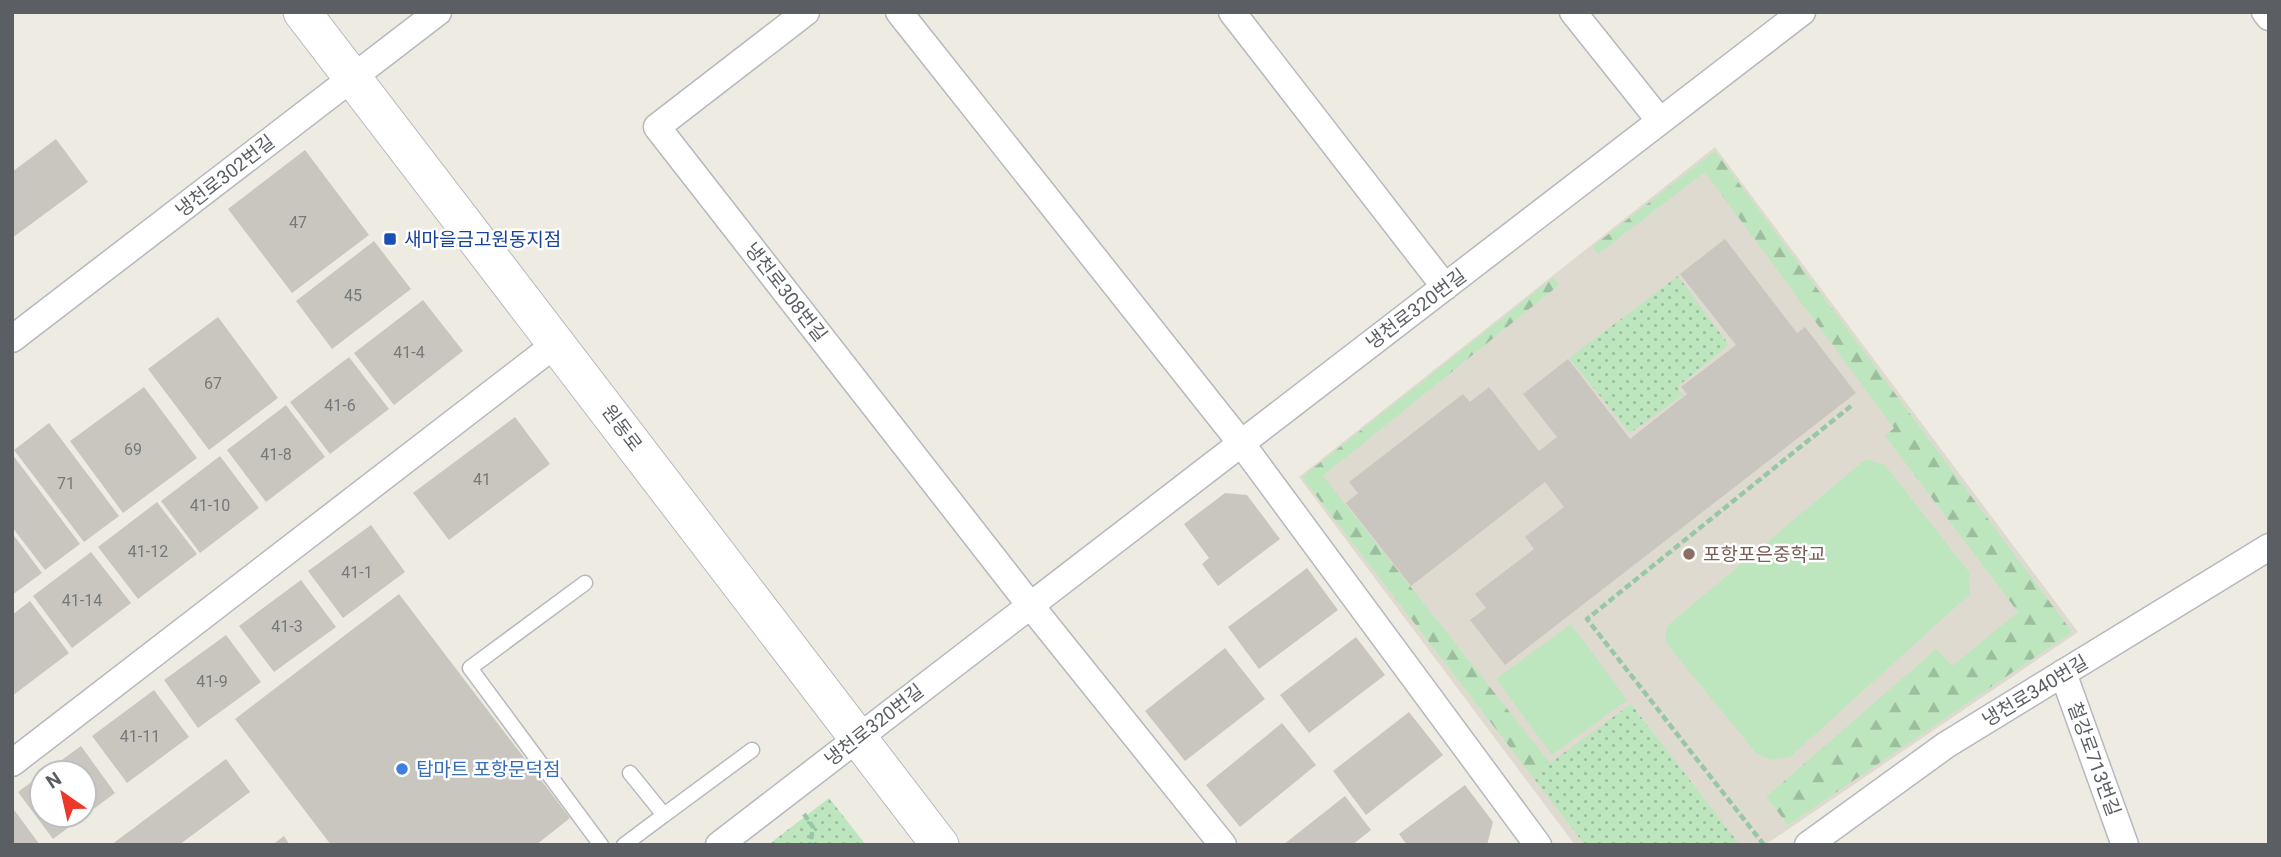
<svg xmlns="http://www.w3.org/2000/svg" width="2281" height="857" viewBox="0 0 2281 857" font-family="Roboto,'Noto Sans KR',sans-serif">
<defs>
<pattern id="green-dots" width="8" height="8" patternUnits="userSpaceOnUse" patternTransform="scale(1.75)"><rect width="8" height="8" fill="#bee6be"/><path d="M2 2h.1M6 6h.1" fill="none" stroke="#9dbe9e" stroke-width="1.8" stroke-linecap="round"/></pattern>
<pattern id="forest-firs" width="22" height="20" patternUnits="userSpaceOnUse" patternTransform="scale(1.75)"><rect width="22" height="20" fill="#bee6be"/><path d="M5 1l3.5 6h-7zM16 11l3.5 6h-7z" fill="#9dbe9e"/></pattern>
</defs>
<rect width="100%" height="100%" fill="#eeebe2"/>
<!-- education -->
<path fill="#dedad0" d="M1715,147L2078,632L1765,845H1575L1299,477Z"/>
<!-- green -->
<path fill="url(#green-dots)" d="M1678,276L1729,345L1677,387L1683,395L1630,433L1569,358Z
M1631,704L1740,845H1585L1532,776Z
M829,798L866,845H768Z"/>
<!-- forest -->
<path fill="url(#forest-firs)" d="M1715,151L2072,632L1788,825L1766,797L1936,649L1952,666L2018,612L1885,436L1894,428L1705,172L1598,254L1592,247Z
M1554,277L1559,285L1323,476L1550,763L1532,776L1302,477Z"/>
<!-- pitch -->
<path fill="#bee6be" d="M1866,459L1885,465L1969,572L1970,594L1790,757L1770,760L1756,753L1670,648L1665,641L1667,626Z
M1571,624L1627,700L1552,755L1496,679Z"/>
<!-- building -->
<path fill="#c9c6bf" d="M56,139L88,182L12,238V172Z
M305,150L369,235L292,293L228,209Z
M1725,239L1797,333L1805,327L1856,393L1505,665L1470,620L1486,608L1475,594L1534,549L1525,537L1564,507L1545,482L1411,586L1346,503L1358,493L1349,482L1463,394L1470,402L1489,387L1539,451L1557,437L1523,394L1568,359L1630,439L1687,394L1681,387L1736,345L1680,274Z
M374,241L411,289L332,349L296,301Z
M423,300L463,351L394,405L354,353Z
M218,317L278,398L209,450L148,369Z
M349,357L389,409L330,454L290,402Z
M144,387L197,458L123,513L70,441Z
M286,405L325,457L266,502L227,450Z
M515,417L550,464L449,540L413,493Z
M49,423L119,516L84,542L14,450Z
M12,454L80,544L45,570L12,527Z
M220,456L259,508L200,553L161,501Z
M1225,493L1247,495L1280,539L1218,586L1202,564L1209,558L1184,524Z
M157,502L197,554L138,599L98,547Z
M371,525L405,572L343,618L308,571Z
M12,533L42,573L12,595Z
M91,552L131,603L72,648L33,596Z
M1307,568L1338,610L1259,669L1228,627Z
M301,580L336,627L274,672L239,626Z
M399,594L570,818L536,845H331L235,719Z
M30,601L69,653L12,696V615Z
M226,635L261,682L198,728L164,680Z
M1356,637L1385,675L1309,733L1280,695Z
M1225,648L1265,699L1185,761L1145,711Z
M154,690L189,737L127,783L92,736Z
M1409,712L1443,755L1366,815L1333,771Z
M1282,723L1316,765L1240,827L1206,785Z
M81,746L115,793L53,839L18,792L42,774V815H84V773H44Z
M226,759L250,792L179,845H111Z
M1465,785L1493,822L1487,845H1407L1399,834Z
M1345,796L1371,830L1352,845H1283Z
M12,807L40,845H12Z
M284,836L290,845H272Z"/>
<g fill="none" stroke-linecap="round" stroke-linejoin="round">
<defs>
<path id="lane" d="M585,583L470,668L601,845
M664,815L752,750
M624,845L664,815L630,773"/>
<path id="street" d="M806,12L657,127L1030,605L1223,845
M899,12L1241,443L1538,845
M1232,12L1445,287
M1573,12L1660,121
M2265,12L2269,17
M12,339L438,12
M2063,673L2125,845
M12,763L557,343
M719,845L1802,12
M1808,845L1946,745L2269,547"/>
<path id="secondary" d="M302,12L940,845"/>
</defs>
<!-- lane casing -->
<use href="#lane" stroke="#b5b8bd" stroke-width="17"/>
<!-- street casing -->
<use href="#street" stroke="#b5b8bd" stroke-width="29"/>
<!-- secondary casing -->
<use href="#secondary" stroke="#b6b9bf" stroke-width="39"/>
<!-- path -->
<path stroke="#97c7a4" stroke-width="4.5" stroke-dasharray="7 3.5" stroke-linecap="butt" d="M804,814L813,827L810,845
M1764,845L1587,619L1851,406"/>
<!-- lane -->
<use href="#lane" stroke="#fff" stroke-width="14"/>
<!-- street -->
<use href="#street" stroke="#fff" stroke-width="26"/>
<!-- secondary -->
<use href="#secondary" stroke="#fff" stroke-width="37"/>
</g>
<!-- markers -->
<rect fill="#1a4fb4" stroke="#fff" stroke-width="2.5" x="383" y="232" width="14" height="14" rx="3.5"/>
<circle fill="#8d6e63" stroke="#fff" stroke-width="2.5" cx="1689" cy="554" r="7"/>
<circle fill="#3f7fe0" stroke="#fff" stroke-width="2.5" cx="402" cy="769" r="7"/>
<g text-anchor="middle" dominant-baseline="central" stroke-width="5" stroke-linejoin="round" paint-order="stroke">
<!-- number labels -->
<g font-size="16" fill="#76797a">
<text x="298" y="222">47</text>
<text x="353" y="295">45</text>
<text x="409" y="352">41-4</text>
<text x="213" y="383">67</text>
<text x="340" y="405">41-6</text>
<text x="133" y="449">69</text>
<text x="276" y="454">41-8</text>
<text x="482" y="479">41</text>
<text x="66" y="483">71</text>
<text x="210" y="505">41-10</text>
<text x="148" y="551">41-12</text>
<text x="357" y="572">41-1</text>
<text x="82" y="600">41-14</text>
<text x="287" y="626">41-3</text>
<text x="212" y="681">41-9</text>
<text x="140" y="736">41-11</text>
</g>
<!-- street labels -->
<g font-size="19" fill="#5b5f63" stroke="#fff">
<text transform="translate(225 176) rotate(-38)">냉천로302번길</text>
<text transform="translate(786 292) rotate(52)">냉천로308번길</text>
<text transform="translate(1416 309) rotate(-37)">냉천로320번길</text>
<text transform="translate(622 428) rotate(53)">원동로</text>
<text transform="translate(2035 691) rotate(-31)">냉천로340번길</text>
<text transform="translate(874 725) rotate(-38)">냉천로320번길</text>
<text transform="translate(2094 759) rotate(70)">철강로713번길</text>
</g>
<!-- transit labels -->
<g font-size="19" fill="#164399" stroke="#fff" text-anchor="start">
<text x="404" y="239">새마을금고원동지점</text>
</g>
<!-- education labels -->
<g font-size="19" fill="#785e54" stroke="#fff" text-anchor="start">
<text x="1703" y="554">포항포은중학교</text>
</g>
<!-- shop labels -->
<g font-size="19" fill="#366cbe" stroke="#fff" text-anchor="start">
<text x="416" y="769">탑마트 포항문덕점</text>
</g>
</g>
<!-- border -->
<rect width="2281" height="857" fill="none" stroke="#5b5f63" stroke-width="28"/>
<!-- north arrow -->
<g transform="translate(63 794) rotate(326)"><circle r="33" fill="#ffffff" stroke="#bdbfc1" stroke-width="2"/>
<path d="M0-5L12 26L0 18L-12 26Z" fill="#ec382a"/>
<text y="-10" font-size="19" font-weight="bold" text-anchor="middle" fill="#5b5f63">N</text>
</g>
</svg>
